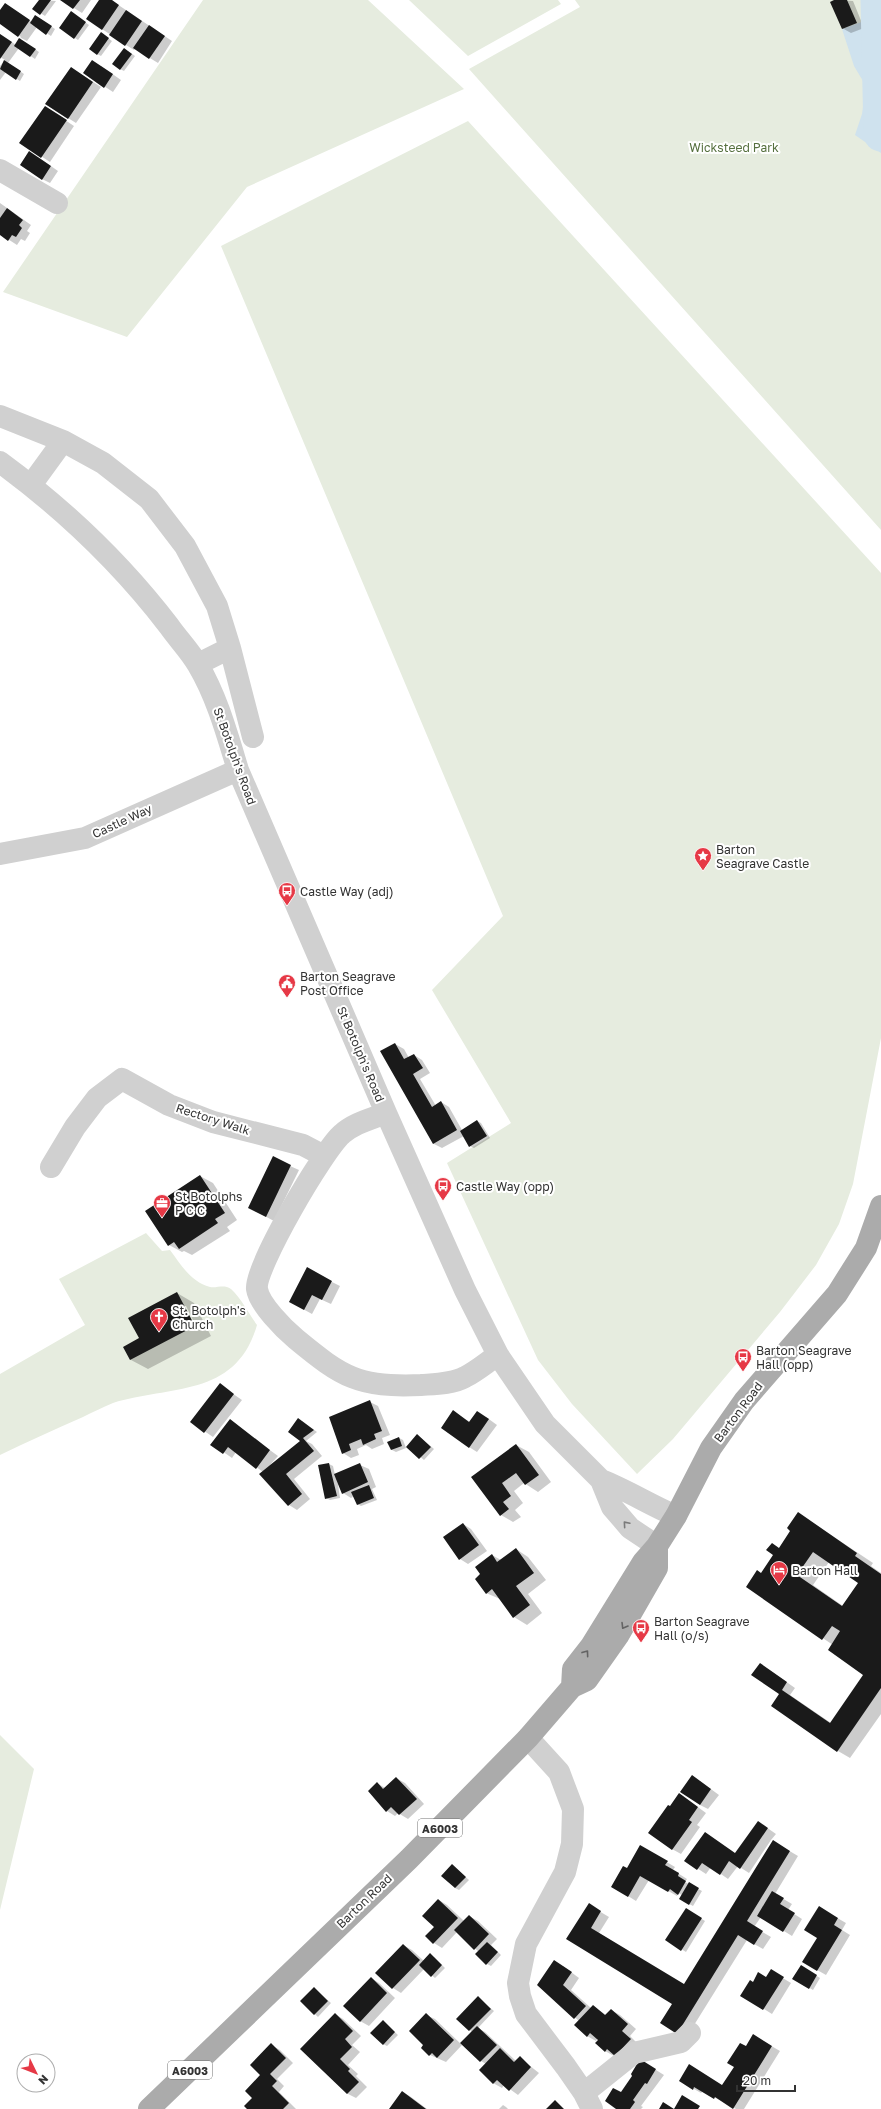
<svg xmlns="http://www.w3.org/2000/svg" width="881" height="2109" viewBox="0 0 881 2109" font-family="'Golos Text',sans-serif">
<rect width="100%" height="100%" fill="#fff"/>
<!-- green -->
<path fill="#e6ecdf" d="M203,0H368L464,89L247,187L127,337L3,292Z
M409,0H558L561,4L468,56Z
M575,0H881V530L469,69L580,7Z
M468,121L881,573V1038L853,1184L839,1224L816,1265L780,1312L673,1439L637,1474L572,1404L538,1360L447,1163L511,1123L432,990L503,916L221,246Z
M146,1233L162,1251L170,1250C181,1265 191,1282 210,1287C218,1288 224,1284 231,1289C241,1298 249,1314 257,1325C236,1398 171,1385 113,1403C103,1407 93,1412 83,1417C55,1429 27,1442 0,1455V1374L85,1325L59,1279Z
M0,1735L34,1769L0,1910Z"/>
<!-- water -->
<path fill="#cfe2ee" d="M881,15V153L855,135L862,114L866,86L854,66L842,29Z"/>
<!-- shadow -->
<path fill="#0003" fill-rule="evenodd" d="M40,0L56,1L45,16L34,9Z
M61,0H91L82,13Z
M100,0H111L172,41L158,63L135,49L134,50L126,45L87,19Z
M837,0L853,1L864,28L851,33L842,28Z
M13,9L32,22L39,18L55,29L51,36L37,27L27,41L21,38L20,39L39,52L35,59L19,48L8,63L24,74L20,81L6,72L0,80V66L5,60L0,57V34L16,45L21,37L0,23V12Z
M75,15L89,25L78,40L75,38Z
M105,36L112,41L101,56L97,54Z
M128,51L135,56L124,71L120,69Z
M101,66L121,80L113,92L84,73Z
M79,73L101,87L76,123L68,118Z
M53,112L74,126L50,162L21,143Z
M38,157L58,171L50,183L42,179Z
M0,203L31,225L27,231L30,233L25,241L21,239L17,245L0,234Z
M395,1044L404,1049L409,1058L414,1055L422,1060L430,1073L420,1079L436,1106L441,1102L449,1107L462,1130L477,1121L481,1123L490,1138L474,1148L470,1146L464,1136L442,1148L434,1144L382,1052Z
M290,1166L299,1170L274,1221L257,1212Z
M200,1176L213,1183L237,1220L227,1227L230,1231L192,1255L184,1251L182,1252L169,1245Z
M332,1282L340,1286L331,1304L320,1299L312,1314L290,1302Z
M177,1293L194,1303L211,1336L148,1369L131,1360L124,1347L140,1339ZM184,1306H186L198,1330L197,1331Z
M220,1385L242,1400L213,1437L191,1422Z
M370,1402L378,1406L390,1435L382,1438L384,1444L372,1449L366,1445L357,1449L359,1455L351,1458L343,1453Z
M454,1412L470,1422L486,1417L497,1425L477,1452L469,1447Z
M230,1421L278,1456L270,1465L302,1441V1421L317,1432L306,1441L312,1444L322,1456L294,1479L310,1499L297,1510L289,1505L263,1472L236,1452L232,1458L212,1444Z
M399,1438L403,1440L406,1448L396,1452L392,1450L389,1442Z
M421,1438L434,1449L424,1460L407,1446Z
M516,1445L529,1452L551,1482L538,1492L524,1483L514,1491L523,1503L515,1510L521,1517L513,1522L501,1515L473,1477Z
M329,1464L333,1466L335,1475L360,1465L369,1469L376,1487L372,1489L377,1500L361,1506L357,1504L354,1496L351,1498L343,1493L337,1478L340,1498L330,1500L326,1498Z
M798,1513L873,1563L871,1566L881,1573V1714L850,1758L838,1751L780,1694L768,1669L795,1688L790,1695L831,1723L865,1674L833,1645L747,1587L762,1574L779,1548L792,1531ZM829,1562L859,1583L843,1606L813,1585Z
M463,1524L471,1529L487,1551L468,1564L460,1559Z
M516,1549L528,1557L546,1580L528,1594L542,1613L527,1625L514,1617L500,1599L486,1593L482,1575L492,1555L501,1560Z
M396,1778L405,1783L424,1804L408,1819L398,1813L395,1816L387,1811L377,1783L385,1788Z
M700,1781L719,1795L708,1809L700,1805Z
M687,1799L706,1813L697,1825L700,1827L681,1854L672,1849L670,1807Z
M766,1827L776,1834L771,1840L798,1856L775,1894L792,1904L788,1910L802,1919L792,1936L761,1917L754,1927L771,1937L763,1949L747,1940L686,2038L673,2004L568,1939L589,1905L609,1917L599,1933L684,1986L773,1841L771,1840L749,1873L738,1866L728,1879L711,1867L706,1874L686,1861L736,1854Z
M640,1846L675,1867L673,1870L687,1879L685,1882L702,1891L693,1906L680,1899L682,1895L678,1893L677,1896L649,1880L636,1901L612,1886L627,1869Z
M453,1866L469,1880L459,1890L455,1888Z
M439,1900L447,1905L464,1921L469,1916L478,1921L497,1939L491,1945L501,1955L491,1966L487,1964L479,1952L457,1932L442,1948L434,1943Z
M820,1908L846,1923L842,1930L850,1935L826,1975L803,1962L818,1937Z
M686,1909L705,1921L686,1952L667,1940Z
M403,1945L412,1950L424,1961L434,1957L445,1968L435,1978L424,1969L401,1993L393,1988Z
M563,1966L579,1978L571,1990L591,2008L593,2006L606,2015L611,2010L620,2015L636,2029L630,2036L638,2044L614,2056L605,2051L598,2038L596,2041L587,2036L579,2021L538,1985Z
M801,1966L820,1978L813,1990L793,1978Z
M771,1971L791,1983L772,2014L741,1995L753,1983L766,1978Z
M371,1978L379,1983L395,1998L369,2026L360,2021Z
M314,1988L331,2003L318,2017L301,2001Z
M478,1998L494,2011L478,2028L485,2032L516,2061L520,2058L539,2073L518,2095L504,2085L502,2088L493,2083L486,2064L481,2061L472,2032L458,2018Z
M335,2014L343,2019L361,2036L352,2045L360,2052L348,2065L358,2074L356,2076L367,2087L356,2098L348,2094L302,2048Z
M426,2015L435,2019L462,2045L446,2062L430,2055L425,2045Z
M383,2021L398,2035L387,2046L383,2044Z
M754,2036L780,2051L744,2109H736L703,2091L701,2093L680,2081L723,2086Z
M271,2045L280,2050L293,2063L277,2079L284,2086L279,2092L296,2109H249Z
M640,2060L664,2075L641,2106L643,2107L641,2109H618L621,2093L634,2075Z
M403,2092L411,2097L427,2109H390Z
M503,2105L506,2107L508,2109H499Z"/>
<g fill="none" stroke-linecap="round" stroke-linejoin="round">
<!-- river -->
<path stroke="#cfe2ee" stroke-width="35" d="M878,0L881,134"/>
</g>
<!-- building -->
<path fill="#1a1a1a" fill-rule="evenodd" d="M39,0H51L40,15L32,9Z
M60,0H80L73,9Z
M99,0H112L119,5L102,30L86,19Z
M834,0H847L857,23L842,29L830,2Z
M5,3L30,20L18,37L0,24V10Z
M126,10L142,21L125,46L109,35Z
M71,11L86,22L74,39L59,28Z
M35,15L52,26L46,35L30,23Z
M149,25L165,36L149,59L133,48Z
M101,32L109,38L97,55L89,49Z
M0,34L12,42L0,59Z
M19,38L36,49L30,57L14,46Z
M124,48L132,54L120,70L112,64Z
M4,60L21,71L16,80L0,69Z
M92,60L113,74L104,88L83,73Z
M71,67L93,82L68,119L45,104Z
M45,106L67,120L41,158L19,143Z
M29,151L51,166L42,180L20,165Z
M7,208L23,220L19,225L22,228L16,237L12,235L8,241L0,235V218Z
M395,1043L404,1059L414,1054L423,1068L413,1074L432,1107L441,1101L457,1130L433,1144L380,1051Z
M477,1120L487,1136L469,1147L460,1131Z
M273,1156L291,1165L266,1217L248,1208Z
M200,1175L225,1213L215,1219L218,1223L179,1249L174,1242L168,1246L145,1211Z
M307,1267L332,1281L322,1300L312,1295L304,1310L289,1302Z
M177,1292L195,1326L130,1360L123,1347L139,1338L128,1318Z
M220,1383L234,1394L204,1433L190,1422Z
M370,1400L382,1431L374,1434L376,1439L363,1445L361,1439L349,1444L351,1450L342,1454L329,1417Z
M453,1410L469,1422L477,1411L489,1419L469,1448L441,1428Z
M298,1418L314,1430L303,1438L314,1451L286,1474L302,1494L288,1506L259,1474L300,1441L288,1432Z
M230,1419L270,1450L256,1469L228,1447L223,1454L210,1445Z
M417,1434L431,1447L419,1459L406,1447Z
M399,1437L402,1446L391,1450L387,1442Z
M516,1444L539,1475L525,1485L516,1473L502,1483L511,1496L503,1502L509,1509L500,1516L471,1477Z
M329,1463L337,1496L325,1499L318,1465Z
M360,1463L368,1482L342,1494L334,1474Z
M369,1485L374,1498L357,1505L351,1492Z
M798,1512L857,1553L855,1556L881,1574V1688L837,1752L771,1706L779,1694L751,1675L760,1663L787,1682L782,1690L830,1723L863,1675L828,1650L840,1631L832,1626L822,1640L746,1587L757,1570L761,1573L773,1555L766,1550L772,1543L779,1548L790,1531L787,1528ZM813,1552L858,1583L842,1606L797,1575Z
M463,1523L479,1545L459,1560L443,1537Z
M516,1548L534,1573L516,1586L530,1605L513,1618L492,1589L486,1594L475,1579L480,1574L475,1567L492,1554L497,1562Z
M692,1775L711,1789L700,1805L680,1792Z
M396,1777L417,1799L399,1815L391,1807L386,1812L368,1791L377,1782L383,1789Z
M679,1793L698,1807L689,1820L692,1822L672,1850L648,1833L668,1805L670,1806Z
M758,1821L768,1828L740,1869L729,1861L720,1875L702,1863L697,1870L684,1861L705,1832L735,1853Z
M773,1840L790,1851L747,1921L763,1931L754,1945L738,1935L677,2034L660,2023L672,2004L566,1939L589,1903L601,1911L591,1928L684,1984Z
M640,1845L668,1861L665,1865L679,1873L678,1876L686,1881L678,1895L670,1889L668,1892L640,1876L628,1897L611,1887L623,1866L627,1868Z
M452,1864L466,1877L455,1888L441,1876Z
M689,1882L699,1888L689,1905L679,1899Z
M772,1891L784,1898L780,1904L795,1913L783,1932L757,1916Z
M438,1899L458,1918L433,1944L425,1936L434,1927L422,1916Z
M819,1906L838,1918L834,1925L842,1930L817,1971L802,1962L817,1938L804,1930Z
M686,1908L702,1918L681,1951L665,1940Z
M469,1915L489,1934L474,1950L454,1930Z
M487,1942L498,1952L486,1965L475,1954Z
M403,1944L420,1960L392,1989L375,1973Z
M430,1953L442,1965L431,1977L419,1965Z
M554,1960L572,1972L563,1985L586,2006L574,2019L537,1985Z
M801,1965L817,1975L809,1989L792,1979Z
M771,1969L784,1977L763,2010L740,1996L750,1980L753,1982L758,1972L766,1977Z
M371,1977L387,1993L360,2022L343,2006Z
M314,1987L328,2001L314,2015L300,2001Z
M478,1996L491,2009L469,2031L456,2019Z
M593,2005L605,2015L611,2009L628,2024L622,2031L631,2039L615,2056L607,2049L605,2052L595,2043L598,2040L590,2033L587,2037L574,2025Z
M335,2013L353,2031L345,2039L352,2047L340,2059L350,2069L348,2071L359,2082L347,2094L300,2049Z
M426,2013L454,2040L437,2058L432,2053L429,2056L421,2048L423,2045L409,2031Z
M383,2020L395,2032L383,2045L370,2033Z
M477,2026L497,2045L480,2062L460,2043Z
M753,2034L772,2046L733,2109L715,2097L714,2099L694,2087L693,2090L679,2081L689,2064L722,2085L734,2067L727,2063L740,2043L746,2046Z
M271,2043L286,2058L270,2074L277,2081L272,2086L289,2103L283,2109H247L244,2106L252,2098L245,2091L260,2075L250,2065Z
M500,2048L514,2062L520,2056L531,2067L509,2091L497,2080L493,2084L479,2070Z
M640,2059L656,2069L647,2084L645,2083L633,2100L635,2102L630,2109H616L605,2101L613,2088L621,2092L632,2076L631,2074Z
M402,2091L426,2109H389Z
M682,2095L700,2106L698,2109H659L663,2102L674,2109Z
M555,2100L564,2109H546Z"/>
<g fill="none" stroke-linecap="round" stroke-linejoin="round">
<!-- minor -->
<path stroke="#d0d0d0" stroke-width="22" d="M0,170L57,203
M0,416L63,441L103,463L149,499L185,546L217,606L230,648L253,737
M0,462C64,509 120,562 169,626C178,639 190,651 198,665C217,697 227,734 238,770L386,1113L465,1290L498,1355L545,1424L601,1480L612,1507L630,1528L657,1546
M31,485L63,441
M198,664L230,648
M0,854L85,838L238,770
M386,1113C371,1119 354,1123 342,1134C324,1149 254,1268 257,1289C259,1304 284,1329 296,1339C342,1377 359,1388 421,1385C435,1384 452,1384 465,1377C477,1371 487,1362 498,1355
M51,1167L75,1127L97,1098L122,1079L169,1105L213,1122L303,1145L324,1156
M601,1480C627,1490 650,1505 676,1516
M528,1738L559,1772L573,1809L572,1844L565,1872L526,1944L518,1983L520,1996L526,2014L566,2067L584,2093L592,2109
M584,2093L634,2053L681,2042L690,2033"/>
<!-- major -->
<path stroke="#ababab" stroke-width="22" d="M572,1687L573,1669L591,1646L643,1562L657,1546L676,1516L711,1448L744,1401L837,1294L866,1248L881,1206
M149,2109L409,1859L528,1738L572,1687L587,1680L618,1636L657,1568V1546"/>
</g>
<!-- one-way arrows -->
<defs><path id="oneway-chevron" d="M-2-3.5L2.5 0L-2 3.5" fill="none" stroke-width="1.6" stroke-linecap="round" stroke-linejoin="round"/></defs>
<use stroke="#7a7a7a" href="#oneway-chevron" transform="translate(626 1524) rotate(-131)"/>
<g stroke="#636363">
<use href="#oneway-chevron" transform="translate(624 1626) rotate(121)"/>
<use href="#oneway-chevron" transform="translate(586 1653) rotate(-54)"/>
</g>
<!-- icons -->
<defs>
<symbol id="sight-pin" viewBox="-11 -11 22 30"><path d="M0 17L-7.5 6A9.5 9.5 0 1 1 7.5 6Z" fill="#e63946" stroke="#fff"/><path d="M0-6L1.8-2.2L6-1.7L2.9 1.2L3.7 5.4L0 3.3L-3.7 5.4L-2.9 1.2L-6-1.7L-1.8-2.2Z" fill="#fff"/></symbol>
<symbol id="bus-pin" viewBox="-11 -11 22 30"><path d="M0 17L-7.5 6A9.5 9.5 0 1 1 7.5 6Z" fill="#e63946" stroke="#fff"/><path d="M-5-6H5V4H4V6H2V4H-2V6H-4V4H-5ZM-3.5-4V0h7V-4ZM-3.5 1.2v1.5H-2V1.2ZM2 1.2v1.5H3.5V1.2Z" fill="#fff"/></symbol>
<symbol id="civic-pin" viewBox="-11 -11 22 30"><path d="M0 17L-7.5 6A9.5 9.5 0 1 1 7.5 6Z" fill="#e63946" stroke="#fff"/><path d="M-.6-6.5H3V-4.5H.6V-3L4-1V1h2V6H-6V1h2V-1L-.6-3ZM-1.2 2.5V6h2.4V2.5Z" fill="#fff"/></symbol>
<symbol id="office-pin" viewBox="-11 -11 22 30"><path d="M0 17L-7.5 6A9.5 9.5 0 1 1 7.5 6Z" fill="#e63946" stroke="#fff"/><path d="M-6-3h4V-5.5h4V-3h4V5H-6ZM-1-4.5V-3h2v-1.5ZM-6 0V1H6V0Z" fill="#fff"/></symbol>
<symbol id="church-pin" viewBox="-11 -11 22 30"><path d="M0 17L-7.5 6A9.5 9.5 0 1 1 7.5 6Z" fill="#e63946" stroke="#fff"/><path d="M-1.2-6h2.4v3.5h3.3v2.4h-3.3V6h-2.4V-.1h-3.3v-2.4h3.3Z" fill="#fff"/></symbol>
<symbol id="hotel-pin" viewBox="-11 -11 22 30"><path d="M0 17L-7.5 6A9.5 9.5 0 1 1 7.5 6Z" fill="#e63946" stroke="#fff"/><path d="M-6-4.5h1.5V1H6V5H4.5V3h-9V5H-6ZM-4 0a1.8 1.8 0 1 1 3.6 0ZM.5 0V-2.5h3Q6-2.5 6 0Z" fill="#fff"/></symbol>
</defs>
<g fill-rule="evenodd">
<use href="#sight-pin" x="693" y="846" width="20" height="27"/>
<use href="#bus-pin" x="277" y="881" width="20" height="27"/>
<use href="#civic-pin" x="277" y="973" width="20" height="27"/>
<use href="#bus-pin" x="433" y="1176" width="20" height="27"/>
<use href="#office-pin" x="152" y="1193" width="20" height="27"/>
<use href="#church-pin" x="149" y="1307" width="20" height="27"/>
<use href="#bus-pin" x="733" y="1347" width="20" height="27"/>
<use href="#hotel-pin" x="769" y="1560" width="20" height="27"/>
<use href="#bus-pin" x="631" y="1618" width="20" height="27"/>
</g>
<g text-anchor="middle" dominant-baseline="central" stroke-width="4" stroke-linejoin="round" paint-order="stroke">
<!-- shield labels -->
<g fill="#fff" stroke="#707070" stroke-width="1">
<rect x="418" y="1819" width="44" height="18" rx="3"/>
<rect x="168" y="2061" width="44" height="18" rx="3"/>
</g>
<g font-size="11" font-weight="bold" fill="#333">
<text x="440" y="1828">A6003</text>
<text x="190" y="2070">A6003</text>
</g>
<!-- park labels -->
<g font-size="12" fill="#56703f" stroke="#fff">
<text x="734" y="147">Wicksteed Park</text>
</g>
<!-- street labels -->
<g font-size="12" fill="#333" stroke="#fff">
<text transform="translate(235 756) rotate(70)">St Botolph's Road</text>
<text transform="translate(122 821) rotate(-25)">Castle Way</text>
<text transform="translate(361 1054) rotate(67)">St Botolph's Road</text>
<text transform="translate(213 1119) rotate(18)">Rectory Walk</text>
<text transform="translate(738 1412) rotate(-53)">Barton Road</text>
<text transform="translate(364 1901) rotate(-44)">Barton Road</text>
</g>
<!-- poi labels -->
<g font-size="12" fill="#333" stroke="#fff" text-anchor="start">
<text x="716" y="849">Barton<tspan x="716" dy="14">Seagrave Castle</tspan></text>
<text x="300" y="891">Castle Way (adj)</text>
<text x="300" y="976">Barton Seagrave<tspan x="300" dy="14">Post Office</tspan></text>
<text x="456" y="1186">Castle Way (opp)</text>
<text x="175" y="1196">St Botolphs<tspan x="175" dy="14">P C C</tspan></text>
<text x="172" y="1310">St. Botolph's<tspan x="172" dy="14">Church</tspan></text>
<text x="756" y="1350">Barton Seagrave<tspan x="756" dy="14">Hall (opp)</tspan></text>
<text x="792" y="1570">Barton Hall</text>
<text x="654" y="1621">Barton Seagrave<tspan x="654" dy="14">Hall (o/s)</tspan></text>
</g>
</g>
<!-- north arrow -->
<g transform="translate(36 2073) rotate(133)"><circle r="19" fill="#ffffff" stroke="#adadad"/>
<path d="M0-3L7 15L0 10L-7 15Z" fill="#e63946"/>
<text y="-6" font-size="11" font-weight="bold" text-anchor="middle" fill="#333333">N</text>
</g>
<!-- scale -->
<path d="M737 2085v6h58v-6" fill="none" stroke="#333333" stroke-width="2"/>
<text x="743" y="2085" font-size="12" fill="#333333" stroke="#ffffff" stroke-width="3" paint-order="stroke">20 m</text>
</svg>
